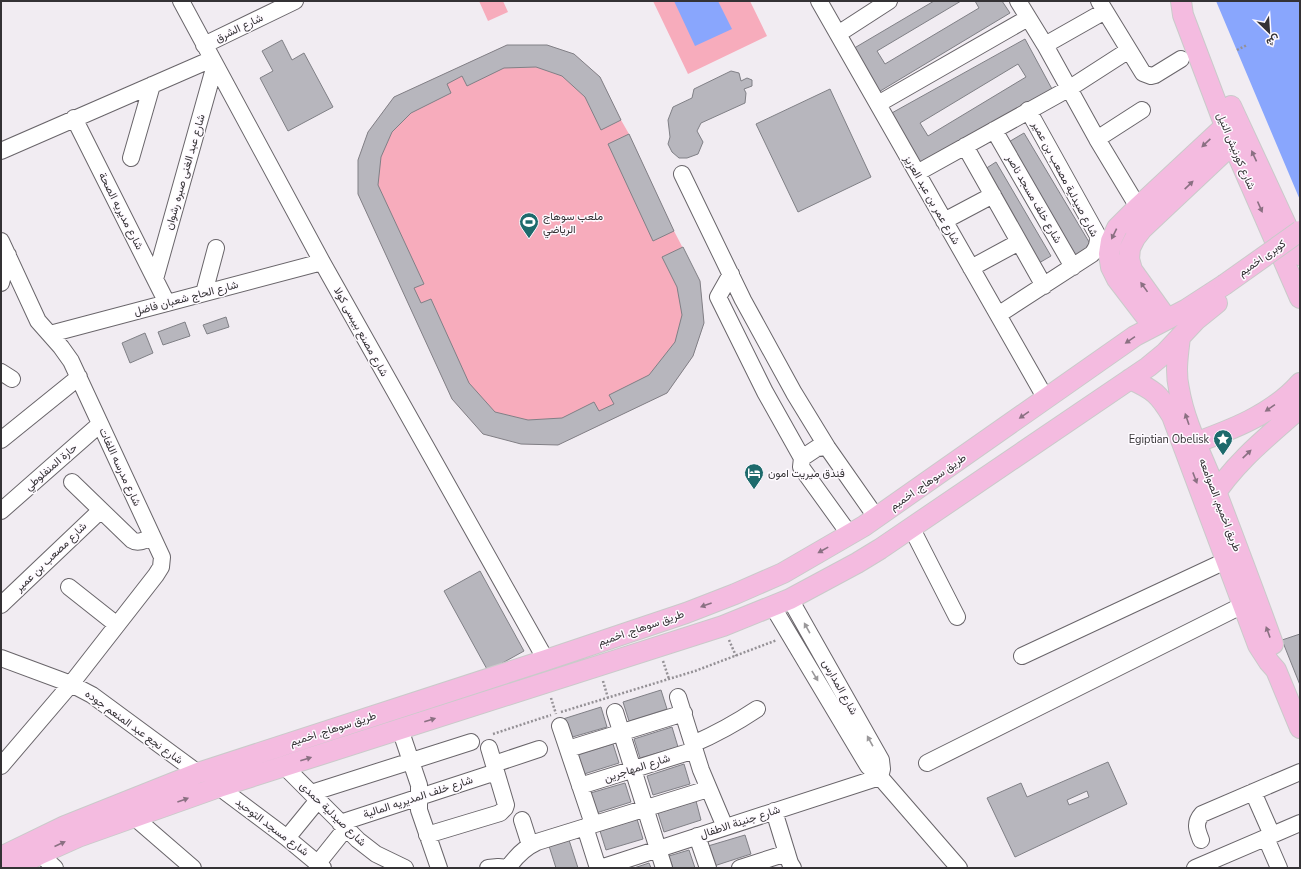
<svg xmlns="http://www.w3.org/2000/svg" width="1301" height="869" viewBox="0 0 1301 869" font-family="'Nunito Sans',Vazirmatn,sans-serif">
<rect width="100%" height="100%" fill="#f1ecf2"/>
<!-- green -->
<path fill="#f7acbc" d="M479,1H503L508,12L488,21Z
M653,1H750L767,36L688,74Z
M507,45H547L574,54L600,77L621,120L629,134L674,231L700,281L704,323L693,356L667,393L558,445L521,444L483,434L452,399L358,194V160L368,132L394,97Z"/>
<!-- water -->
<path fill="#89a6fd" d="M674,1H718L732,29L695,46Z
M1216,1H1300V200Z"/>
<!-- building -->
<path fill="#b7b6bd" stroke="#808086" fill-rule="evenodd" d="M934,1H961L877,51L885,64L979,8L975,1H1002L1010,13L877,93L851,50Z
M1025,39L1052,89L917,164L890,114ZM1018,64L1026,77L928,136L920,123Z
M282,40L292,60L304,53L333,107L288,131L260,78L273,71L262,51Z
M507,45H547L574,54L600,77L621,120L601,130L585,97L562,76L536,67L504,68L467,86L462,76L447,84L451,93L411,113L392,132L381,157L378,185L424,284L414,288L421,303L431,299L469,383L495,412L528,420L562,418L594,402L599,411L614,404L609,395L649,375L675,342L682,315L677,287L662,257L683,247L700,281L704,323L693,356L667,393L558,445L521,444L483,434L452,399L358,194V160L368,132L394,97Z
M731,71L739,73L741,81L747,78L752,80V86L744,89L746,93L745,103L701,123L697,131L703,142L698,154L687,158H679L672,152L668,144L670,137L668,120L673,107L692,98L694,89Z
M830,89L871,177L798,212L756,124Z
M1024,133L1092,247L1075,257L1007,143Z
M629,134L674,231L653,241L608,144Z
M996,162L1051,256L1039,263L985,169Z
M226,317L229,327L207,334L203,325Z
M185,322L190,336L163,345L158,332Z
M145,333L153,353L130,363L122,343Z
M480,571L524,651L488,671L444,591Z
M1300,634V685L1282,640Z
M661,690L667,709L629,721L623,702Z
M601,707L607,727L569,738L563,719Z
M672,727L678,747L640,758L634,739Z
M613,744L619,763L581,775L575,756Z
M1108,762L1127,804L1015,857L987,798L1021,783L1027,797ZM1087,791L1089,797L1069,805L1067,800Z
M684,764L690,784L653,795L647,776Z
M625,783L631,802L593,814L587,794Z
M696,801L701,820L664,832L658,813Z
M637,819L643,839L606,850L600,831Z
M745,835L751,854L714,866L708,846Z
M569,840L578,868H556L549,846Z
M689,850L695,868H673L669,856Z
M649,863L651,868H634Z"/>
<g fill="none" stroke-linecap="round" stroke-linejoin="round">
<defs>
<path id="minor" d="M181,1L322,262L546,660
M819,1L1046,399
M1018,1L1045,45L1097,139L1138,207L1147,215
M1099,1L1143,73L1151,76L1155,75L1181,59
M838,34L889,1
M204,45L295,1
M1045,45L1105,11
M878,104L1028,18
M74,118L167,303
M994,130L1073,267
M1097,139L1142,110
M965,146L1044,286
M1,151L212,59
M131,158L152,85
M917,173L1070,88L1129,50
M682,174L743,300L794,393L827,447
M944,221L993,195
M1,241L38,321L61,347L71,361L162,557L161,567L156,575L71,684L1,766
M971,268L1019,242
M731,274L718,297L765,392L802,458
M155,279L215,65
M1,283L8,255
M204,293L216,248
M998,315L1092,254C1097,248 1098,244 1098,236L1028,110
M50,334L322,262
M1,372L12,379
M1,440L79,377
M72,482L132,540C138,544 145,540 152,537
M1,511L100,424
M911,527L957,617
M850,535L801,467L802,458L817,448L827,447L876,517
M69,587L117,625
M790,599L881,760L882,769L880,777
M1,605L101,510
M773,607L868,766L880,777L959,868
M1022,656L1236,556
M1,658L71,684L92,695L198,773
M678,697L701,770L725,827
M615,712L664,868
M560,726L593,824
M400,729L419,785V810L439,868
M693,744C716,734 736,723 757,709
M568,749L684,713
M927,763L1243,605L1254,601
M494,764L539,749
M284,766L358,840L376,854L405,868
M580,786L695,750
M219,787L287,838L323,868
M1253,792L1272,835
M311,793L471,742
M774,811L790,863L793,868
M134,817L193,868
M522,820L530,845
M340,823L496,772
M585,827L598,868
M427,835L500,813L505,808L506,805L489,748
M697,836L708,868
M287,838L318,800
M1266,838L1279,868
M1201,840C1197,830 1194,823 1202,814L1300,772
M40,854L55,868
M318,863L346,828
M488,868L498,867L509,868
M508,868C516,856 524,848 537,842L708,789
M600,868L880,777
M740,868L787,853
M1195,868L1300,823"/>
<path id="major" d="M1181,1L1183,15L1225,126L1300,298
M1231,106L1300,255
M1167,319L1132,270L1129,259L1130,248L1135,238L1142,229L1242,135
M1153,326L1117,279L1111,267L1109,254L1111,241L1117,228L1138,207L1225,126L1234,119
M1180,337C1178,354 1175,372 1179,389C1185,425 1204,459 1217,494C1236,544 1255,594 1273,644
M1130,379C1154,390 1159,394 1172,416L1258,645L1269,662L1276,670L1300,728
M1184,447C1225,432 1270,417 1300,383
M1211,500C1234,463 1267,437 1300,408
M1,857L65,826L198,773L546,660L686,613L735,594L783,573L864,526L1135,336L1187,309L1224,285
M13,868L40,854L78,837L219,787L723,626L790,599L857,563L880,549L1148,367L1165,353L1196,320L1217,303"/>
</defs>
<!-- minor casing -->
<use href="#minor" stroke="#69656a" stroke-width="18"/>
<!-- major casing -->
<use href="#major" stroke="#cacaca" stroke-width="22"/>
<!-- path -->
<path stroke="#949095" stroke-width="2.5" stroke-dasharray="2 2" stroke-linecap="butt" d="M1237,50L1247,45
M729,640L736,656
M663,661L669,679
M603,681L608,698
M551,698L556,714
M561,712L695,671L777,640
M493,734L551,715"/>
<!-- minor -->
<use href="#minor" stroke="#fff" stroke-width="16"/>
<!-- major -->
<use href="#major" stroke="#f4bbe0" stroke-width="20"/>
<defs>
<path id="major-bridge" d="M1224,285L1300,231"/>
</defs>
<!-- major-bridge casing -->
<use href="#major-bridge" stroke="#cacaca" stroke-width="22" stroke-linecap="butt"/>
<!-- major-bridge -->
<use href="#major-bridge" stroke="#f4bbe0" stroke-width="20"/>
</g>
<!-- one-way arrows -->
<defs><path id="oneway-solid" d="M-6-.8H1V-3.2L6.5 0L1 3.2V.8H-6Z"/></defs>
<g fill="#8a7082">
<use href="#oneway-solid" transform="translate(1206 143) rotate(137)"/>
<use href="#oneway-solid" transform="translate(1254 156) rotate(-115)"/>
<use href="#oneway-solid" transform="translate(1189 185) rotate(-44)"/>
<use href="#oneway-solid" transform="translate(1260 207) rotate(66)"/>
<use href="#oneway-solid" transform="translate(1114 234) rotate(116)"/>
<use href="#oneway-solid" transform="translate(1144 287) rotate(-126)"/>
<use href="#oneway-solid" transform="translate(1130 340) rotate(146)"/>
<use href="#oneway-solid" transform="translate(1270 408) rotate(146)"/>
<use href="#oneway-solid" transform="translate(1024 415) rotate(145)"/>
<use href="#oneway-solid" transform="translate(1187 419) rotate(-109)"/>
<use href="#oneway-solid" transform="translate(1247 454) rotate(-44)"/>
<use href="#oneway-solid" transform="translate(1195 478) rotate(69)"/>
<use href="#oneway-solid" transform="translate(823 550) rotate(151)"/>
<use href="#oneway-solid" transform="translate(706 605) rotate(160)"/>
<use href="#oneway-solid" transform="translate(1268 632) rotate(-110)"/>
<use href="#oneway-solid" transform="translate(430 720) rotate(-18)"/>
<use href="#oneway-solid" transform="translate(306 759) rotate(-18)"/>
<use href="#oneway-solid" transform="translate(183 800) rotate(-20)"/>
<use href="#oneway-solid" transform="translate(60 844) rotate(-24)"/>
</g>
<g fill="#9a989a">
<use href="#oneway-solid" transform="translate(807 628) rotate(-119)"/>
<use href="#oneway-solid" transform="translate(815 676) rotate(59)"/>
<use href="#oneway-solid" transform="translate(870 741) rotate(-119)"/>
</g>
<!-- icons -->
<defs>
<symbol id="stadium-pin" viewBox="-11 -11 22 30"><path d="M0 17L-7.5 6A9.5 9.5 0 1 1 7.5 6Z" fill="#1d6a6c" stroke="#fefaff"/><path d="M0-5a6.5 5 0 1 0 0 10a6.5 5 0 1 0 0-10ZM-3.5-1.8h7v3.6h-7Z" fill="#fff"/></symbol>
<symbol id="sight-pin" viewBox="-11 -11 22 30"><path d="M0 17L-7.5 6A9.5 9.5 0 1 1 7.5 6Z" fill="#1d6a6c" stroke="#fefaff"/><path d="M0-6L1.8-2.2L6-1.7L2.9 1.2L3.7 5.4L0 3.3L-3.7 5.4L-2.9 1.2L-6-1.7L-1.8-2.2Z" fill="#fff"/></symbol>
<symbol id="hotel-pin" viewBox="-11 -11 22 30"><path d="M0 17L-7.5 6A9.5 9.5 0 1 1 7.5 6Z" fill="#1d6a6c" stroke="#fefaff"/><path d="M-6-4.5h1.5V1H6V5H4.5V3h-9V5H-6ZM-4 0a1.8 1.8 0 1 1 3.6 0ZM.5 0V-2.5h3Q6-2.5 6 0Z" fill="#fff"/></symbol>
</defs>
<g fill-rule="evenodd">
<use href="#stadium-pin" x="518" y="211" width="22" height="30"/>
<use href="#sight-pin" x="1212" y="428" width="22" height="30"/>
<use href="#hotel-pin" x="743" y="462" width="22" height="30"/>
</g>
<g text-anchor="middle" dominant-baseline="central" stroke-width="3" stroke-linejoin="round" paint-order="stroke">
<!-- street labels -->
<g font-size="11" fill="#343235" stroke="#fefaff">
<text transform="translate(239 28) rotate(-26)">شارع الشرق</text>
<text transform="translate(1236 151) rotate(67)">شارع كورنيش النيل</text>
<text transform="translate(185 172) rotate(-74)">شارع عبد الغنى صبره رشوان</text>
<text transform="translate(1065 179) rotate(62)">شارع صيدلية مصعب بن عمير</text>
<text transform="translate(1034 199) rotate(60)">شارع خلف مسجد ناصر</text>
<text transform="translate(932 200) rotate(60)">شارع عمر بن عبد العزيز</text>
<text transform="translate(121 211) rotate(63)">شارع مديريه الصحة</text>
<text transform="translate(1262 258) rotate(-35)">كوبرى اخميم</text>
<text transform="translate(186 298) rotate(-15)">شارع الحاج شعبان فاضل</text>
<text transform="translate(361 332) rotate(61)">شارع مصنع بيبسى كولا</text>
<text transform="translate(51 467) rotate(-41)">حارة المنفلوطي</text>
<text transform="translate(120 467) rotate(65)">شارع مدرسه اللغات</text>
<text transform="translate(928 482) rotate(-35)">طريق سوهاج, اخميم</text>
<text transform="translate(1220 505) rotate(69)">طريق اخميم, الصوامعه</text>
<text transform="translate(51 557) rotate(-44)">شارع مصعب بن عمير</text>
<text transform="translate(641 628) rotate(-19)">طريق سوهاج, اخميم</text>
<text transform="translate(840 687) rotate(61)">شارع المدارس</text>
<text transform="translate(134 727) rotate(36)">شارع نجع عبد المنعم جوده</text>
<text transform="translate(333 729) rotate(-18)">طريق سوهاج, اخميم</text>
<text transform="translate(637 768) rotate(-18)">شارع المهاجرين</text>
<text transform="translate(418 797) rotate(-18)">شارع خلف المديريه المالية</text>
<text transform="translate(333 814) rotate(44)">شارع صيدلية حمدى</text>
<text transform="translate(740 822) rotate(-18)">شارع جنينة الاطفال</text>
<text transform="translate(272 827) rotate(37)">شارع مسجد التوحيد</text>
</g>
<!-- poi labels -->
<g font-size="11" fill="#343235" stroke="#fefaff" text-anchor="start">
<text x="543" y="216">ملعب سوهاج<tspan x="543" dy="13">الرياضي</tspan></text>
<text x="1209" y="439" text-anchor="end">Egiptian Obelisk</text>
<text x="768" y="473">فندق ميريت امون</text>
</g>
</g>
<!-- border -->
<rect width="1301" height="869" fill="none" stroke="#343235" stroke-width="4"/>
<!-- north arrow -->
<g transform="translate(1269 32) rotate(155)" stroke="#fefaff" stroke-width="3" paint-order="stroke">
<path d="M0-3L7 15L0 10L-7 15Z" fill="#343235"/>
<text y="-6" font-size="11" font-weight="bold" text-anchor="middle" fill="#343235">ش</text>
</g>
</svg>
